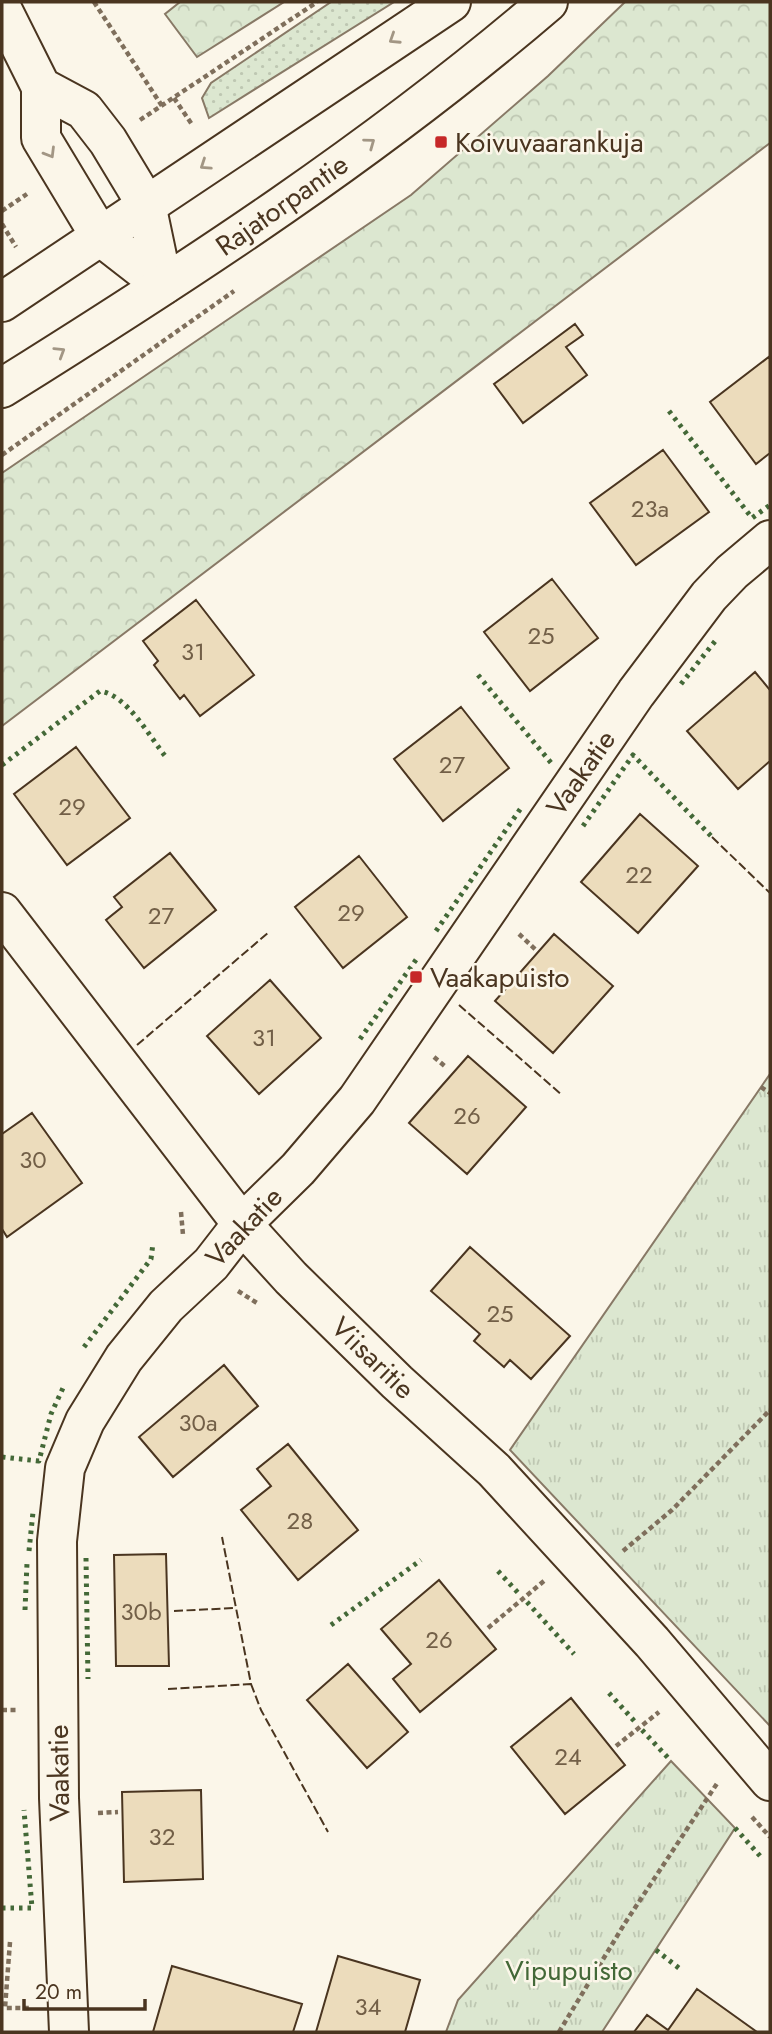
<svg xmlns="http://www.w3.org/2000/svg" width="772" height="2034" viewBox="0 0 772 2034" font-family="Jost,sans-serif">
<defs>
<pattern id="grass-dots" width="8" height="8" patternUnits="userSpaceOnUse" patternTransform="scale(1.75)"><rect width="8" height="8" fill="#dce7d0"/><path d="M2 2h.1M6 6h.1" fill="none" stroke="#bec7b2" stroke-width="1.8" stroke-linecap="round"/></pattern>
<pattern id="forest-crowns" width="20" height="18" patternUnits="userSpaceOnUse" patternTransform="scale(1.75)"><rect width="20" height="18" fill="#dce7d0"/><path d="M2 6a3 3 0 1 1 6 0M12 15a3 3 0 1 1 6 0" fill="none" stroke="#bec7b2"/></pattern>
<pattern id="park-tufts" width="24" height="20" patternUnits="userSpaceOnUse" patternTransform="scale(1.75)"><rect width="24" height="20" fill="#dce7d0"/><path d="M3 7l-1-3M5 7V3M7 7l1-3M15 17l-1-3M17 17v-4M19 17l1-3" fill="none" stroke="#bec7b2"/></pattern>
</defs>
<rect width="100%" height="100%" fill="#fbf6e9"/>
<!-- grass -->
<path fill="url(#grass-dots)" stroke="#887966" stroke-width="2" d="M331,2H394L209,118L202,98L211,83Z"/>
<!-- forest -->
<path fill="url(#forest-crowns)" stroke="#887966" stroke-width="2" d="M180,2H284L197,57L165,14Z
M625,2H770V143L2,726V473L411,195L548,76Z"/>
<!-- park -->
<path fill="url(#park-tufts)" stroke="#887966" stroke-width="2" d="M770,1074V1726L510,1450Z
M671,1761L735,1828L602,2032H446L458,2000Z"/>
<!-- building -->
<path fill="#ecdcbc" stroke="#4a3520" stroke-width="2" d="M575,324L583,335L566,347L587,375L523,423L494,384Z
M770,356V453L756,464L710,402Z
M663,450L709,512L636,565L590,503Z
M552,579L598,638L530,691L484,632Z
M196,600L254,675L200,716L184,695L180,699L154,665L158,661L143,641Z
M755,672L770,690V761L738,789L687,731Z
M461,707L509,768L443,821L394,759Z
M76,747L130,818L67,865L14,794Z
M640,814L698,866L638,933L581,882Z
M170,853L216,910L144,968L106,920L122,907L114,897Z
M359,856L407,917L343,968L295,907Z
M554,934L613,986L553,1053L495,1001Z
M270,980L321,1038L259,1094L207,1036Z
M468,1056L526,1107L467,1174L409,1123Z
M32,1113L82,1183L7,1237L2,1229V1134Z
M470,1247L570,1336L531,1379L510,1360L504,1367L474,1341L480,1334L431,1291Z
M224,1365L258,1406L173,1477L139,1437Z
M288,1444L358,1530L298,1580L241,1510L271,1486L257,1469Z
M166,1554L169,1666H116L114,1555Z
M439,1580L496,1649L420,1712L393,1679L411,1664L381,1629Z
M348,1664L408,1732L367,1768L307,1700Z
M571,1698L625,1765L565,1814L511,1747Z
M201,1790L203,1879L124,1882L122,1792Z
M338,1956L420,1980L405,2032H316Z
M172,1966L302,2004L293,2032H153Z
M697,1989L757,2032H634L647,2015L668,2030Z"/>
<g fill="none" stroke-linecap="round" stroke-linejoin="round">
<defs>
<path id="minor" d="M2,9L41,87V138L100,236L163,285
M41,87L84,110L108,141L146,204L163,285
M2,912L242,1224L291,1278L397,1382L494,1470L652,1642L770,1781
M69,2032L59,1798L57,1541L65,1468L85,1421L124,1358L166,1306L211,1264L242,1224L298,1169L357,1100L636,693L709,596L732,572L770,540"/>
<path id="major" d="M2,302L451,2
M2,388C191,270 378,148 548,2"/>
</defs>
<!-- minor casing -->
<use href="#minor" stroke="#4a3520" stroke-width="42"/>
<!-- major casing -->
<use href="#major" stroke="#4a3520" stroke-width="42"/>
<!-- path -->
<path stroke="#7f6f5c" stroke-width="4.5" stroke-dasharray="5 3.5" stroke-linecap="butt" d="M94,2L162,106
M174,98L193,126
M140,120L317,2
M2,211L27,194
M2,224L16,247
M2,455L234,291
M519,934L536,950
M434,1057L447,1068
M761,1087L770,1093
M181,1212L183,1235
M238,1291L257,1303
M623,1551L672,1510L770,1410
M488,1628L544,1581
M2,1710H19
M616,1746L659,1712
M98,1813L118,1812
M752,1817L770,1837
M10,1942L5,2008H30
M559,2032L625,1923L718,1782"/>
<!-- minor -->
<use href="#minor" stroke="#fbf6e9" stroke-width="38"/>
<!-- major -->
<use href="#major" stroke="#fbf6e9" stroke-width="38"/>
<!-- hedge -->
<path stroke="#436837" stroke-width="5" stroke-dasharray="3.5 5" stroke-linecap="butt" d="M669,411L752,518L770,505
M478,675L552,764
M681,684L716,640
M2,765L100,691C127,695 149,736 166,757
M583,826L633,755L712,837
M436,931L521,808
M360,1039L418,957
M84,1347L151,1259L153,1243
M2,1457L39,1461L51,1414L63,1388
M29,1551L33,1512
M86,1558L88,1679
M498,1571L521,1596
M527,1602L574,1654
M25,1610L27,1563
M331,1625L421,1560
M609,1693L637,1724
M642,1730L671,1761
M735,1828L761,1857
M2,1908H32L24,1810
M656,1950L680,1969"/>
<!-- fence -->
<path stroke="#4a3520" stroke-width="2" stroke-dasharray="9 3.5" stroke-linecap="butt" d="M712,837L770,893
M459,1005L562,1095
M137,1045L269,932
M174,1611L234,1608
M251,1684L261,1710L328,1832
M168,1689L251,1684L222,1537"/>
</g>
<!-- one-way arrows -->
<defs><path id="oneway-chevron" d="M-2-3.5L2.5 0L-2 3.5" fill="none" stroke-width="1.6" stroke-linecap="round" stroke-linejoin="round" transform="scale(1.75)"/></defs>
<g stroke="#a29684">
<use href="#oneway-chevron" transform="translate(394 39) rotate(147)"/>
<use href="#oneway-chevron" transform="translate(370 143) rotate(-36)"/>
<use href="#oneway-chevron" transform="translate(50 153) rotate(59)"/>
<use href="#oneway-chevron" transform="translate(205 165) rotate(146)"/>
<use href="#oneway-chevron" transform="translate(60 352) rotate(-32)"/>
</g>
<!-- markers -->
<g fill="#c62828" stroke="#fbf6e9" stroke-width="2.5">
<rect x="434" y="135" width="14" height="14" rx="3.5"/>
<rect x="409" y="970" width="14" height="14" rx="3.5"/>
</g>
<g text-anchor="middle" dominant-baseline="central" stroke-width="5" stroke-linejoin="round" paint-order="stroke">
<!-- number labels -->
<g font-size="24" fill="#725f47">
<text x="650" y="508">23a</text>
<text x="541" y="635">25</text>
<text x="193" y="651">31</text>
<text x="452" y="764">27</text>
<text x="72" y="806">29</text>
<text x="639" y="874">22</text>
<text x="351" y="912">29</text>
<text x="161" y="915">27</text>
<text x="264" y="1037">31</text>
<text x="467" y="1115">26</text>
<text x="33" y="1159">30</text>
<text x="500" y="1313">25</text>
<text x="198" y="1422">30a</text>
<text x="300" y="1520">28</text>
<text x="141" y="1611">30b</text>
<text x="439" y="1639">26</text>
<text x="568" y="1756">24</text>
<text x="162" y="1836">32</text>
<text x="368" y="2006">34</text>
</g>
<!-- poi labels -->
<g font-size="28" fill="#4a3520" stroke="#fbf6e9" text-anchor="start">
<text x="455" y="142">Koivuvaarankuja</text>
<text x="430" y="977">Vaakapuisto</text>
</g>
<!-- street labels -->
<g font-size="28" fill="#4a3520" stroke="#fbf6e9">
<text transform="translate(282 205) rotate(-35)">Rajatorpantie</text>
<text transform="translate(581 773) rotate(-55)">Vaakatie</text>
<text transform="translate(244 1227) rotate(-47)">Vaakatie</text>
<text transform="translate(373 1358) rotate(44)">Viisaritie</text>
<text transform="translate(59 1773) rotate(-91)">Vaakatie</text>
</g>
<!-- park labels -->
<g font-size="28" fill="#436837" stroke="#fbf6e9">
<text x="569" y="1970">Vipupuisto</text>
</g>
</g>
<!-- border -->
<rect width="772" height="2034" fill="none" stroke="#4a3520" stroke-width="7"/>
<!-- scale -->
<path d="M24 1999v10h121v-10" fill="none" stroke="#4a3520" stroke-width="3.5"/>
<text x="35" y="1999" font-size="21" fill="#4a3520" stroke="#fbf6e9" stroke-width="5" paint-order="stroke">20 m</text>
</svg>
